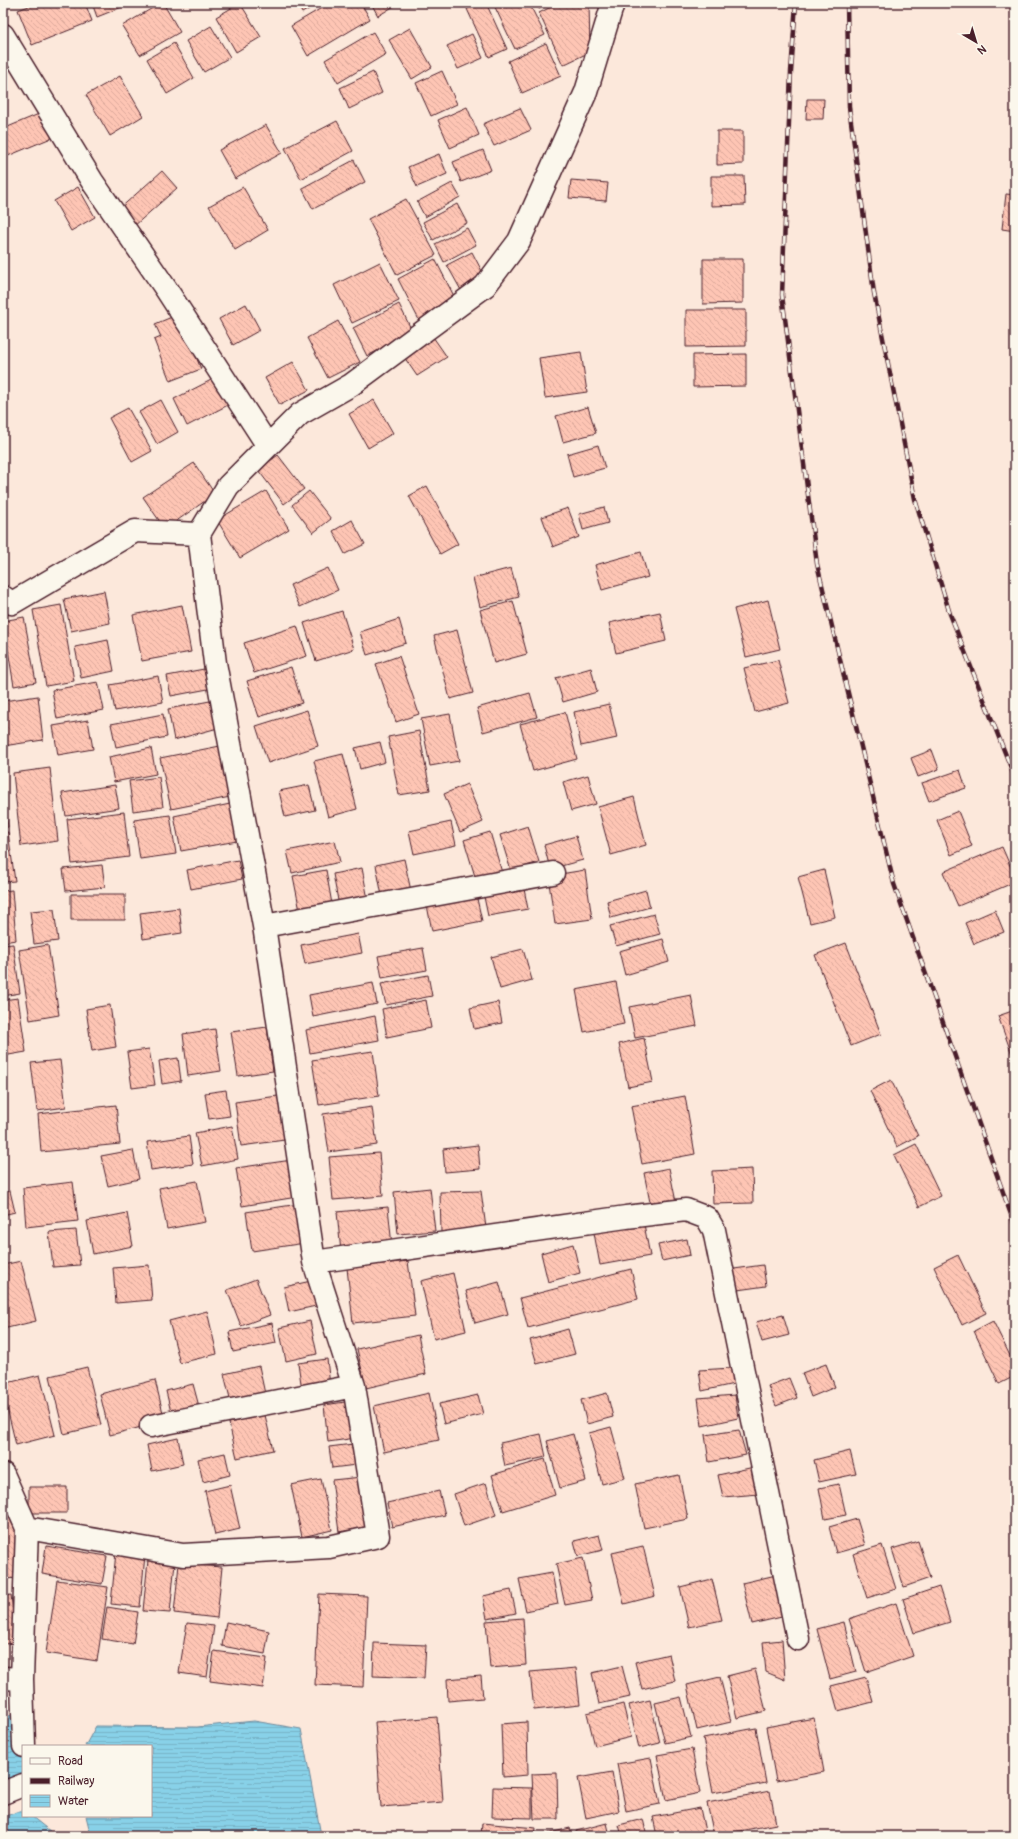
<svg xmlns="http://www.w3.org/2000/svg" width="1018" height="1839" viewBox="0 0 1018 1839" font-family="Pangolin,sans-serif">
<defs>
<pattern id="water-rules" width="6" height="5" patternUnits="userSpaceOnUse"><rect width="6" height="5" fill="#88d1e8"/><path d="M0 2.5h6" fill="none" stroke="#77b3c7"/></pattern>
<pattern id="building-back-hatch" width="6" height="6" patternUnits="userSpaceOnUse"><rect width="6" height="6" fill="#fec5b4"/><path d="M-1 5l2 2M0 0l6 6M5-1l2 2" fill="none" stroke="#dba99b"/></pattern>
</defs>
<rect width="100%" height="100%" fill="#fce8db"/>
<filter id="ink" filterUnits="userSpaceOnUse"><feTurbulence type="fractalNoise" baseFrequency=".025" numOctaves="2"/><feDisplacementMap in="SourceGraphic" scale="8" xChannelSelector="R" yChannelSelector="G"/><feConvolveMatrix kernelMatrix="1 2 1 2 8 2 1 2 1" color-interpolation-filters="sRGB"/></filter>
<g filter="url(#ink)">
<!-- water -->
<path fill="url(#water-rules)" stroke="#6f8a9c" d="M25,1713L23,1792L3,1800V1717Z
M254,1721L301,1729L321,1835L91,1836L86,1816H151V1746H85L96,1726L197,1727Z
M23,1810V1816H31L56,1836H3V1817Z"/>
<!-- building -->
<path fill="url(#building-back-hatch)" stroke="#4a1f2b" d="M37,3H85L92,21L32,45L18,10Z
M92,3H132L97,17Z
M161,3H163L180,32L140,55L122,26Z
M240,3L261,37L236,52L216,17Z
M297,3H319L302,13Z
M330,3H361L370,19L308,56L291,26Z
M371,3H399L378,16Z
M479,3H486L507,49L489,57L467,9Z
M493,3H529L545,35L515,49Z
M536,3H550L539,9Z
M559,3H589L590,52L563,65L539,13Z
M211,26L230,57L204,72L186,41Z
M410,28L432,67L412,79L389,40Z
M373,32L386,54L338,83L325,60Z
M472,34L483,58L458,69L447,46Z
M174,43L194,78L167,94L147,59Z
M546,43L561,76L522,93L508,61Z
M442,71L457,104L431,116L416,83Z
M373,72L382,93L349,109L340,88Z
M120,76L143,116L110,136L86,95Z
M807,99H824L823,119H806Z
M467,107L479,135L450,148L438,120Z
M520,108L531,130L494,146L483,124Z
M46,111L56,136L3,158V129Z
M337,121L353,151L301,179L285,148Z
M266,125L282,153L235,179L219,150Z
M717,131H743V164L717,165Z
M483,150L491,170L461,182L453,162Z
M439,154L447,174L417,187L408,167Z
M354,160L365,182L313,209L302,188Z
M162,171L177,188L133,227L118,210Z
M711,176H744L745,205L711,206Z
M571,180L608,183L606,201L569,198Z
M452,183L460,197L425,217L417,202Z
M78,187L95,217L71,231L54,201Z
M243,187L268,230L235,250L209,206Z
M1006,194L1015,195V231L1002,229Z
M406,199L436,255L397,275L368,219Z
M457,204L467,223L433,240L423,222Z
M467,228L476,245L444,262L435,244Z
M472,252L486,279L462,292L447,265Z
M435,259L456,300L419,320L398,279Z
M703,259H743V303L703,304Z
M380,262L399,301L352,323L334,285Z
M246,304L260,330L233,345L219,319Z
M399,304L413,333L367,356L353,328Z
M686,310H746V346L686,347Z
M179,314L201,369L170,381L154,340L161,337L155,324Z
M338,321L360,362L328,378L307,338Z
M431,334L447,357L417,376L402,354Z
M581,352L587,392L545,398L539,358Z
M746,354V386L693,387V355Z
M293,362L309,390L280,405L265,378Z
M217,377L230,404L187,426L174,399Z
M161,400L178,432L157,444L139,412Z
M374,400L393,433L368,448L349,414Z
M588,407L596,433L563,442L556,416Z
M128,408L152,451L132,462L109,418Z
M598,445L605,468L573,477L567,454Z
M278,455L304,489L284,504L258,470Z
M194,463L215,494L165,529L143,497Z
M427,486L458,544L440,554L409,496Z
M266,491L289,529L240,558L217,520Z
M309,491L331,519L313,533L292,505Z
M604,507L608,523L583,530L579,514Z
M568,508L579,537L553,547L542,517Z
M352,520L365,544L345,554L333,531Z
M641,552L648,577L602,590L595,565Z
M328,568L338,590L300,607L290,585Z
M511,568L519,597L480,607L473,578Z
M104,591L110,623L71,631L64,599Z
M768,600L780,649L746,657L734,609Z
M513,601L527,654L494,663L480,610Z
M61,605L74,681L46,686L33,610Z
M182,605L191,652L142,661L133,615Z
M342,611L354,649L316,661L304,623Z
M660,612L666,641L616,653L609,623Z
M24,617L36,682L14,686L3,621Z
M399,619L406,643L367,655L360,632Z
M297,626L307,656L254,673L244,643Z
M457,630L473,693L450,699L434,636Z
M108,640L114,671L81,678L75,647Z
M399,656L419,714L396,722L376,664Z
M778,660L789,703L755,712L744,668Z
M291,667L302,703L259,717L247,681Z
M591,668L597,692L563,702L556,678Z
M204,669L208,689L171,696L167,676Z
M158,676L163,702L115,711L110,685Z
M98,682L104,710L57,719L52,690Z
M530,693L537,717L483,732L477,708Z
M38,696L43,740L3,746V701Z
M215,700L218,728L174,740L168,709Z
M609,704L617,738L581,746L574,712Z
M307,710L318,746L268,763L256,726Z
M565,712L577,759L533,771L520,724Z
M163,714L167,737L116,747L111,724Z
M450,714L459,761L430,766L421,719Z
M88,720L93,749L58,755L53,726Z
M419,731L430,790L399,795L388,737Z
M380,742L385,762L360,769L355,748Z
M225,745L235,796L171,809L160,758Z
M151,748L156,774L114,782L109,757Z
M932,750L939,769L918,777L911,758Z
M343,754L357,809L328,817L314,761Z
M50,768L58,841L21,846L13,773Z
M960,770L966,788L929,801L922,783Z
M588,775L596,804L571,811L563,782Z
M159,777L163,807L133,811L129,781Z
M467,784L483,822L460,832L444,794Z
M115,785L119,808L66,816L62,793Z
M309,785L315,810L285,817L279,791Z
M634,797L646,845L611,855L598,807Z
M4,799L8,827L3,828V800Z
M230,804L237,841L181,851L174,816Z
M958,811L972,846L951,855L937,820Z
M124,812L129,857L72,864L67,819Z
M170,815L176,854L140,859L134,820Z
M451,822L456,845L414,854L409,831Z
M528,826L539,862L511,871L500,835Z
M8,832L15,881L3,882V833Z
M490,832L503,876L477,883L464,840Z
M576,836L583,860L550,869L544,845Z
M335,841L340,862L292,873L287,851Z
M1002,847L1015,877V882L958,906L943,872Z
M404,859L411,891L382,896L376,865Z
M238,860L242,879L191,889L187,870Z
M102,865L105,887L66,891L63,869Z
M362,868L369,905L340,911L333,874Z
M326,870L333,910L301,916L293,876Z
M585,870L592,919L555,924L548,876Z
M824,870L835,917L810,923L798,877Z
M523,884L528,909L488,916L483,892Z
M12,890L16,940L3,942V891Z
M475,890L482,921L432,931L426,900Z
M646,890L650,907L611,918L607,901Z
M71,894H125V920H71Z
M179,908L182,933L143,939L140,913Z
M54,909L58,941L34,944L30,911Z
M995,910L1004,932L974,944L965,923Z
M654,914L660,934L616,946L610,926Z
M358,934L362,953L305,964L301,945Z
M663,939L669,962L625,975L619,951Z
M846,943L881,1034L851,1046L815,955Z
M13,944L20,993L3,996V945Z
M48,945L59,1015L30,1020L19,950Z
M423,948L427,970L382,978L378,956Z
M523,949L532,980L500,989L491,957Z
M428,975L432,996L386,1005L381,984Z
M616,982L624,1024L584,1032L576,990Z
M373,983L377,1004L313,1017L309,995Z
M691,995L697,1026L635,1038L629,1007Z
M18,998L26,1052L3,1056V1000Z
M426,1000L431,1028L387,1037L382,1009Z
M498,1002L502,1023L474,1029L470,1008Z
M110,1005L116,1047L92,1051L86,1009Z
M1015,1010V1059L1014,1060L998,1016Z
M375,1016L379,1040L310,1053L306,1030Z
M267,1027L273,1071L238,1076L231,1032Z
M215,1029L221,1071L188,1076L183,1034Z
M644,1038L653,1082L628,1087L619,1044Z
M149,1049L155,1085L132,1088L127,1052Z
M373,1051L379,1096L319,1105L312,1060Z
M178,1058L181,1081L162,1084L159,1061Z
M60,1060L66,1107L37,1111L31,1063Z
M891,1080L918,1136L897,1147L870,1091Z
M226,1090L230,1116L209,1119L205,1093Z
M285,1095L292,1139L241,1146L235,1102Z
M685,1096L695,1154L642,1164L631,1106Z
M116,1105L120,1144L41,1152L38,1114Z
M372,1107L377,1145L329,1152L323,1114Z
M232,1126L238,1159L202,1166L195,1133Z
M189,1136L193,1164L151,1170L147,1142Z
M916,1144L941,1196L919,1207L894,1155Z
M478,1145L480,1169L445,1172L443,1149Z
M133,1150L139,1179L108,1186L101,1156Z
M379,1153L383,1196L333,1200L329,1157Z
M292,1160L297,1197L242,1206L236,1168Z
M669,1168L676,1202L651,1207L644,1173Z
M752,1169L753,1203L713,1204L712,1171Z
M197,1181L205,1222L167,1229L159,1188Z
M73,1182L78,1221L26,1227L23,1188Z
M430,1188L435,1231L398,1234L394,1192Z
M10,1191L15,1212L3,1215V1193Z
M481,1191L486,1228L441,1232L440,1192Z
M299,1204L305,1243L252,1251L246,1212Z
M388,1207L392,1246L341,1252L337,1212Z
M127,1213L133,1246L93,1254L87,1221Z
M644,1224L650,1256L600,1265L594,1233Z
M76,1230L80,1265L53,1267L49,1232Z
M687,1239L690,1255L662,1261L658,1245Z
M573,1244L580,1273L548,1282L541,1253Z
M958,1255L986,1313L962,1325L934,1267Z
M21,1261L36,1321L3,1329V1265Z
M408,1261L415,1316L353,1323L347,1268Z
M149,1265L152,1300L116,1303L113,1268Z
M763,1265L766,1286L730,1291L727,1270Z
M631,1269L638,1299L528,1328L520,1298Z
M453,1273L466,1331L434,1339L421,1281Z
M256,1279L270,1315L241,1326L227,1290Z
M311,1281L316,1306L289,1312L284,1287Z
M499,1282L508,1314L475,1323L466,1291Z
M207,1311L217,1354L180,1363L169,1321Z
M783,1315L789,1335L762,1342L756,1322Z
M310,1321L317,1354L286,1361L279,1328Z
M993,1321L1015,1366V1376L999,1384L974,1331Z
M272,1323L276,1343L233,1352L229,1332Z
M568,1329L575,1354L537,1364L530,1340Z
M418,1335L426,1374L366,1388L357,1349Z
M327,1359L330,1386L302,1390L298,1363Z
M826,1364L835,1387L811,1397L802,1373Z
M259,1366L265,1394L231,1402L224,1374Z
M87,1367L101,1425L64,1434L50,1376Z
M732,1368L734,1384L702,1391L699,1370Z
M40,1375L55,1435L16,1445L3,1391V1384Z
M789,1378L797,1398L776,1406L768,1386Z
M155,1380L165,1421L110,1435L100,1394Z
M193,1384L201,1414L173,1421L166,1391Z
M429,1393L439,1440L384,1452L374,1406Z
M607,1393L613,1417L587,1424L581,1400Z
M478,1395L483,1414L444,1424L439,1404Z
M735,1395L738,1418L702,1426L698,1398Z
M352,1401L356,1438L328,1442L324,1405Z
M265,1415L273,1450L237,1458L229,1423Z
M611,1427L625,1478L602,1484L589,1433Z
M739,1430L746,1455L709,1462L705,1435Z
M541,1434L546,1457L505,1466L500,1443Z
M573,1434L586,1481L560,1488L547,1441Z
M178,1438L183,1464L152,1471L147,1445Z
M361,1443L364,1464L332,1468L329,1447Z
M850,1451L856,1474L819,1482L814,1460Z
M225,1453L230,1475L203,1482L198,1459Z
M545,1459L555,1495L503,1511L492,1475Z
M754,1467L759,1494L723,1497L718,1475Z
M679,1475L688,1519L644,1528L635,1484Z
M362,1477L368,1527L339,1532L332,1480Z
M321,1479L332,1530L302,1537L291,1485Z
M486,1483L496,1515L464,1526L454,1494Z
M839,1484L846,1515L825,1519L819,1488Z
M230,1485L240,1529L215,1535L205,1491Z
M29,1487H67V1513H29Z
M439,1491L445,1515L392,1527L387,1503Z
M16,1507L19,1578L3,1579V1508Z
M857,1519L865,1545L836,1553L829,1527Z
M599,1535L603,1550L578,1556L574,1541Z
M918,1541L930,1578L904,1587L892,1549Z
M882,1545L896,1589L867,1598L853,1554Z
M46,1546L107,1556L102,1584L42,1574Z
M643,1546L655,1596L624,1604L612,1553Z
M116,1552L145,1555L140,1607L111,1604Z
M583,1558L592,1600L565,1605L556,1564Z
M148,1560L175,1562L170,1613L143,1611Z
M179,1564L222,1567L217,1618L174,1613Z
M552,1573L558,1604L526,1611L519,1579Z
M776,1575L786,1616L752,1624L742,1583Z
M712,1579L722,1620L689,1627L680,1587Z
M57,1580L108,1587L97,1661L46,1653Z
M939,1587L950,1622L914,1633L903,1599Z
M511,1590L516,1613L487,1619L483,1596Z
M319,1594L367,1596L363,1687L315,1685Z
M11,1595L16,1643L3,1644V1596Z
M896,1603L913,1656L866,1672L849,1619Z
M107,1607L138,1612L133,1644L102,1639Z
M523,1618L526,1665L490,1668L486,1621Z
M226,1622L269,1631L265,1654L222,1646Z
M844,1622L856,1672L830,1679L817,1629Z
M187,1623L214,1626L207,1677L179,1673Z
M782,1640L785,1680L766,1672L763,1642Z
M374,1643L426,1645L424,1678L373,1676Z
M214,1651L267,1658L263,1688L210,1681Z
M669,1654L675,1681L642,1689L635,1662Z
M622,1666L630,1697L599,1704L592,1673Z
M576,1668L580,1705L534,1710L530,1672Z
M755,1669L766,1711L737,1718L727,1676Z
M481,1676L483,1698L448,1701L447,1679Z
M720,1677L731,1722L697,1730L687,1685Z
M866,1677L873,1702L838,1711L831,1686Z
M681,1697L691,1737L665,1743L655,1703Z
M650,1700L660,1743L639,1748L629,1705Z
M623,1704L631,1737L595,1746L587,1713Z
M437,1717L443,1802L381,1807L375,1722Z
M814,1718L824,1772L776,1781L766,1727Z
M527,1722L528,1775L503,1777L501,1724Z
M756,1728L766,1783L713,1793L703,1738Z
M692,1749L700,1793L666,1800L657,1755Z
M651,1758L660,1804L626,1811L617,1764Z
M612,1772L619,1811L586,1818L578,1778Z
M557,1773L558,1819H534L532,1774Z
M493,1787L532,1788V1818L492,1817Z
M770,1791L776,1824L714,1836L707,1803Z
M700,1808L706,1836H657L653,1817Z
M643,1819L647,1836H622L619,1825Z
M482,1823L536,1828L535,1836H481Z
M607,1823L610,1836H577L576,1831Z
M570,1828L572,1836H542V1835Z"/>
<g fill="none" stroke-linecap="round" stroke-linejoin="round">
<defs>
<path id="minor" d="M3,35L92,181L166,289L268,446
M3,597L12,603L135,531L199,534
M264,926L553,873
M314,1262L626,1217L686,1210L707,1218L714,1230L798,1639
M151,1426L354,1386
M3,1474L27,1528
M3,1678L22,1679L27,1528L183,1555L329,1547L378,1536L354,1386L314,1262L264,926L215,663L199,534L228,486L300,414L351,385L485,286L519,241L586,92L613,3
M22,1679L24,1746
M3,1793L23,1785"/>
</defs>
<!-- minor casing -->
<use href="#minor" stroke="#4a1f2b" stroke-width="25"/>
<!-- minor -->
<use href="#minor" stroke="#fbf7ec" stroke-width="22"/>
<defs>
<path id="rail" d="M796,3L791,72L782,295L817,564L894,884L1015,1226
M847,3L849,107L874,293L915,499L950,614L1015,778"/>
</defs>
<!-- rail casing -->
<use href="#rail" stroke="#4a1f2b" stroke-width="4.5"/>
<!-- rail -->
<use href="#rail" stroke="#fbf7ec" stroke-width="3" stroke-dasharray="9" stroke-linecap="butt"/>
</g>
</g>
<!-- margin -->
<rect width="1018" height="1839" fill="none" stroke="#fbf7ec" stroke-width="16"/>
<rect x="8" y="8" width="1002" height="1823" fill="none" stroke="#4a1f2b" stroke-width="1.5" filter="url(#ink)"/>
<!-- legend -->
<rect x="22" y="1745" width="130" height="72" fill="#fbf7ec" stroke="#b4a19f"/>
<rect x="30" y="1758" width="20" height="6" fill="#fbf7ec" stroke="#b4a19f"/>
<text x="58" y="1765" font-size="12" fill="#4a1f2b">Road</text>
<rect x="30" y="1778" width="20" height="6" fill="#4a1f2b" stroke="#b4a19f"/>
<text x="58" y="1785" font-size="12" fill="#4a1f2b">Railway</text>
<rect x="30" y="1795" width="20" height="12" fill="url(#water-rules)" stroke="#b4a19f"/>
<text x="58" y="1805" font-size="12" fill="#4a1f2b">Water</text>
<!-- north arrow -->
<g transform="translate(976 42) rotate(142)" stroke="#fbf7ec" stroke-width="3" paint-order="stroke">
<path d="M0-3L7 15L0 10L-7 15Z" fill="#4a1f2b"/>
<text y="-6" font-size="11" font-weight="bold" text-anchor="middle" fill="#4a1f2b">N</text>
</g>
</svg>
